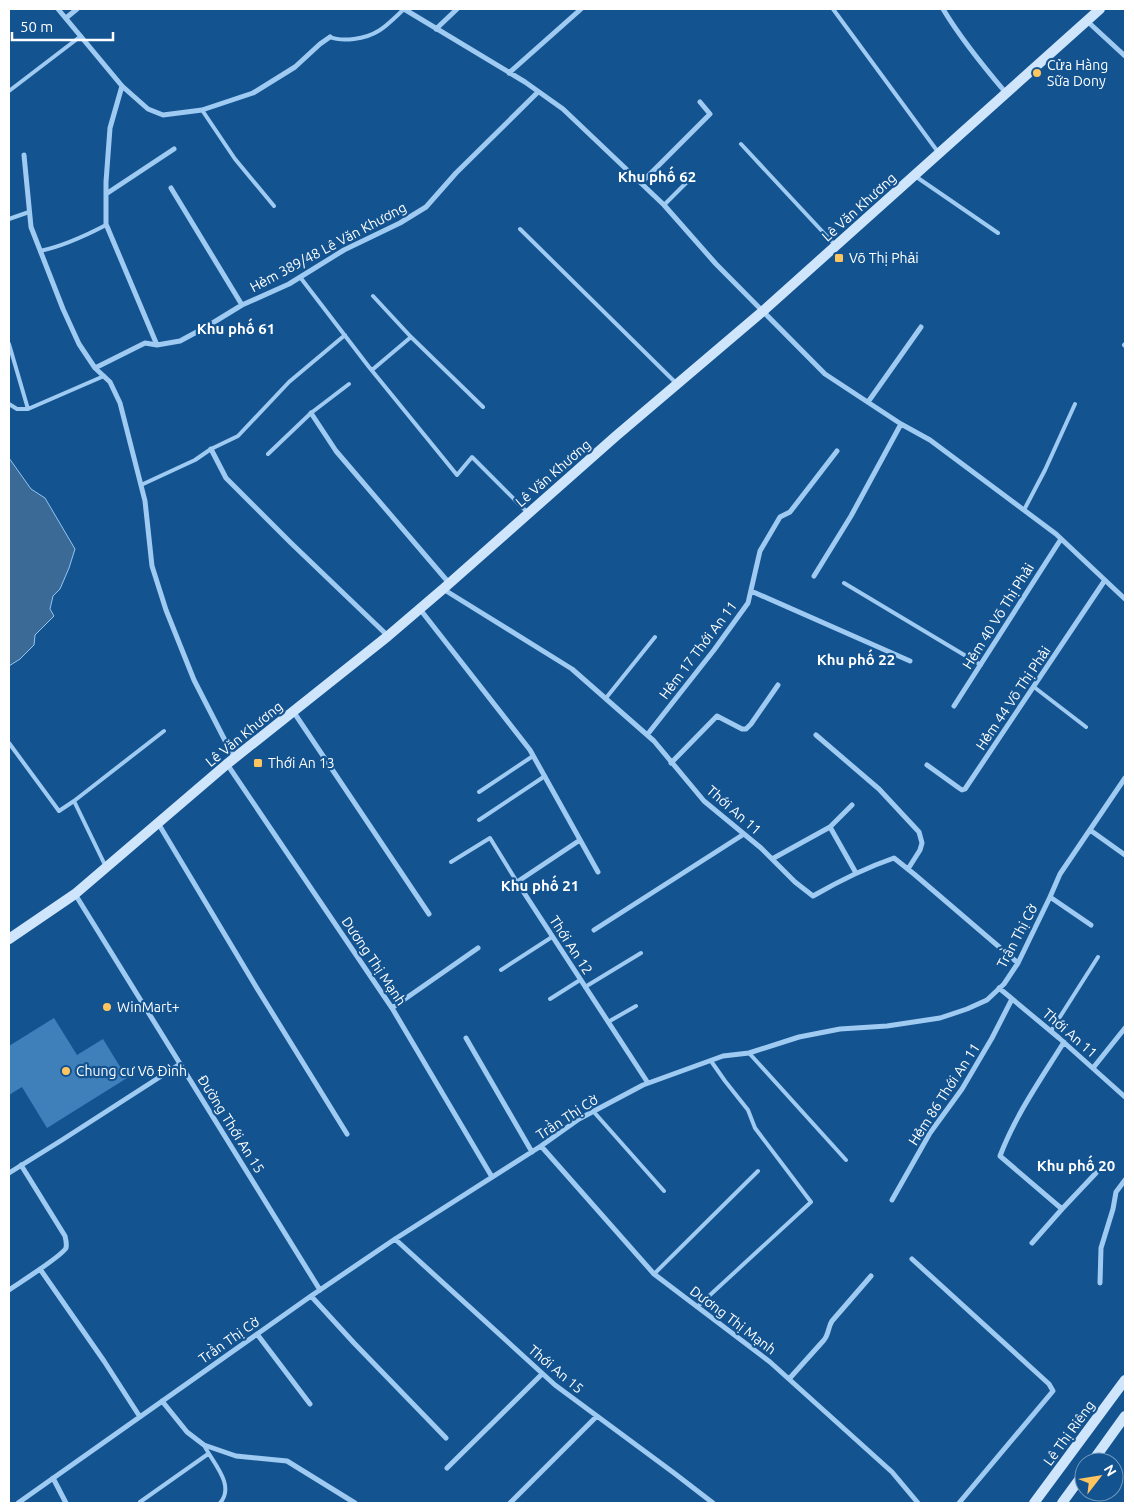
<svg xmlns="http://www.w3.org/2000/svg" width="1134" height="1512" viewBox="0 0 1134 1512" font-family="Ubuntu,sans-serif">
<rect width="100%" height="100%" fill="#135390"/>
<!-- water -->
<path fill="#3c6a97" stroke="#91c6f5" d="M9,458L31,489L45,498L75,549L69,568L60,589L53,596L50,609L54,616L35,635L34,645L20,659L9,666Z"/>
<!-- building -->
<path fill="#4080ba" d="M54,1018L77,1055L103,1039L127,1078L47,1128L22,1087L9,1095V1046Z"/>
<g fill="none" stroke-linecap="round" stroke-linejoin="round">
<!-- lane -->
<path stroke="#9fcaf1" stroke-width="4" d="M833,9L938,152
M330,37C337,40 346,40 354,39C378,36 387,25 404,9
M9,91L81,36
M202,110L235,159L274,206
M741,144L834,244
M915,176L998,233
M664,205L695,174
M9,219L29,212
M520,229L677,384
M40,251C64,246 85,236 106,225
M300,277L369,367L457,475L472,457L528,513
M373,296L411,337
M9,344L28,409L104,376
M1125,344L1124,345L1125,346
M372,370L411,337L483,407
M9,404L17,409H28
M268,454L311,413L349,384
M141,485L195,460L211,449L238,436L289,382L345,335
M1024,510L1045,470L1075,404
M844,583L981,665
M1034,687L1086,727
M606,698L655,637
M9,743L59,811L74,801
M479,792L533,756
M479,820L545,776
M451,862L490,838L517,882
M105,865L74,801L164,731
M501,970L552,937
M585,987L641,953
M550,999L580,980
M608,1022L636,1006
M1051,1031L1098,957
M749,1053L846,1160
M593,1111L664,1191
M654,1274L758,1171
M697,1307L811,1202L755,1128L748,1110L725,1081L711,1061
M204,1445C212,1462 236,1485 220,1503
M140,1502L208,1454"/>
<!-- street -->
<path stroke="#9fcaf1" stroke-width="5" d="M58,9L122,86L148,109L163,115L202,110L253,93L295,67L320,44L330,37
M404,9L525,82L563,109L664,205L716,264L825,374L901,424L930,440L1056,534L1125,599
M943,9C961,39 983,66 1006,93
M66,18L77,9
M1087,21L1125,56
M436,29L457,9
M509,73L581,9
M122,86L110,128L106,182V224L157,345
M24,155L31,227L63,309L79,344L95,368L110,382L120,403L145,501L152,566L166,610L194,680L234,758
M641,183L710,114L700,102
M171,188L242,305
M106,194L174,149
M95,368L145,343L157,345L180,341L206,327L242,305L289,284L344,250L400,223L426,207L456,173L538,92
M868,402L921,327
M311,413L336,451L449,583
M211,449L226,478L291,543L388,636
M814,576L851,516L901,424
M443,589L572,669L654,741L704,801L761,848L795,882L813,896C839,881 865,868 894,858L914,874L1018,963
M751,591L910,661
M419,608L530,750L598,872
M954,706L1061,539
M293,711L429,914
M647,735L714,650L748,603L760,551L780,517L790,512L837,451
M816,735L879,789L919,832L922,843L920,850L908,869
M671,763L717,716L742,729H746L751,724L778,685
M227,764L392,1008L492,1177
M927,765L959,788L962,790L965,789L1105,580
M158,823L255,985L347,1134
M830,827L856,873
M1090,830L1125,855
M580,840L517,882L648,1083
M772,859L830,827L852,805
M75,894L320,1290
M1050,897L1091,925
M594,930L744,834
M999,988L1059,1038L1125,1097
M392,1008L478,948
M466,1038L532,1152
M1093,1068L1125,1028
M541,1146L654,1274L770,1362L892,1472L918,1503
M9,1173L62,1140L180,1064
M892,1200L930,1133L962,1089L992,1038L1012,999
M1062,1209L1096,1173
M395,1239L555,1385L674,1473L713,1503
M1032,1243L1062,1209L1000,1156C1015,1116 1041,1079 1064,1042
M912,1259L1049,1384L1053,1391L959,1503
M40,1269L104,1361L140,1417
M1100,1283L1101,1248L1113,1209L1116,1192L1125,1180
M9,1290C19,1283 62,1256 66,1248C67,1244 66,1240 65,1236L21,1165
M311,1296L354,1343L446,1438
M257,1334L310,1404
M789,1379L824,1340C829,1334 828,1327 832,1321L871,1276
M162,1401L187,1432L204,1445L236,1456L287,1461L355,1503
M447,1468L542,1374
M53,1478L66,1503
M18,1503L311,1296L395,1239L541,1146L579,1119L643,1085L723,1056L749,1053L799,1037L840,1029L887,1026L940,1018L967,1009L987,1000L1004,984L1018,963L1050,897L1060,874L1125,778
M510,1503L597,1416"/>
<!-- secondary -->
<path stroke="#cee5fc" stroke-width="10" d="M9,939L75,894L227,764L388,636L443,589L616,436L763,311L1100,9
M1092,1462L1125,1416
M1034,1503L1125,1380
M1062,1503L1084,1473"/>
</g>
<!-- markers -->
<g fill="#ffc55f" stroke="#135390" stroke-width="2">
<circle cx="1037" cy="73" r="5"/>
<rect x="834" y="253" width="10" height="10" rx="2.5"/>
<rect x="253" y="758" width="10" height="10" rx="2.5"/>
<circle cx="107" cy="1007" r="5"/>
<circle cx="66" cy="1071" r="5"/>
</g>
<g text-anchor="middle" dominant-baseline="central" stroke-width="4.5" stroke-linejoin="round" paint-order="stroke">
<!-- poi labels -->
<g font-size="14" fill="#fff" stroke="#135390" text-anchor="start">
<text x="1047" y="65">Cửa Hàng<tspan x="1047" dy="16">Sữa Dony</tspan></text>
<text x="849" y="258">Võ Thị Phải</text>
<text x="268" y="763">Thới An 13</text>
<text x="117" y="1007">WinMart+</text>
<text x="76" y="1071">Chung cư Võ Đình</text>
</g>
<!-- street labels -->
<g font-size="14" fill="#fff" stroke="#135390">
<text transform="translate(859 207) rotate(-42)">Lê Văn Khương</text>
<text transform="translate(328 247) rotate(-28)">Hẻm 389/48 Lê Văn Khương</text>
<text transform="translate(553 473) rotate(-41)">Lê Văn Khương</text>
<text transform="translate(998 616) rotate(-58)">Hẻm 40 Võ Thị Phải</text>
<text transform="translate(698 650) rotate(-53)">Hẻm 17 Thới An 11</text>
<text transform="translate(1013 698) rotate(-56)">Hẻm 44 Võ Thị Phải</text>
<text transform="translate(244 734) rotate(-39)">Lê Văn Khương</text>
<text transform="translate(734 810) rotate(41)">Thới An 11</text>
<text transform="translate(1017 936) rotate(-62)">Trần Thị Cờ</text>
<text transform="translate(571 945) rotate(57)">Thới An 12</text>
<text transform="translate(374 961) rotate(56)">Dương Thị Mạnh</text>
<text transform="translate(1070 1033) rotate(41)">Thới An 11</text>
<text transform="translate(944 1094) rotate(-57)">Hẻm 86 Thới An 11</text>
<text transform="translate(567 1117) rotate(-33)">Trần Thị Cờ</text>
<text transform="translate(231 1124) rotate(58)">Đường Thới An 15</text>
<text transform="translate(733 1320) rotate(37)">Dương Thị Mạnh</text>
<text transform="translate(229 1340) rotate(-35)">Trần Thị Cờ</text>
<text transform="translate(556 1369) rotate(40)">Thới An 15</text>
<text transform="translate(1069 1433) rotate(-54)">Lê Thị Riêng</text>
</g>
<!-- neighbourhood labels -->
<g font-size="15" font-weight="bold" fill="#fff" stroke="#135390">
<text x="657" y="176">Khu phố 62</text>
<text x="236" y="328">Khu phố 61</text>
<text x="856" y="659">Khu phố 22</text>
<text x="540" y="885">Khu phố 21</text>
<text x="1076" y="1165">Khu phố 20</text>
</g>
</g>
<!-- border -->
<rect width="1134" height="1512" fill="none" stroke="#ffffff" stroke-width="20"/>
<!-- north arrow -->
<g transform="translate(1099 1477) rotate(59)"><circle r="24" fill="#135390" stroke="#7198bc"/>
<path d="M0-4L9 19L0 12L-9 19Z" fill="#ffc55f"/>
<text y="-8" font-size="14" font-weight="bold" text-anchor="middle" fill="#ffffff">N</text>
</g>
<!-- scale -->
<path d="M12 32v8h101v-8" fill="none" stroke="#ffffff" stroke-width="2.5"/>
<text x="20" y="32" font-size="15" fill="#ffffff" stroke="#135390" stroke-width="4" paint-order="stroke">50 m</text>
</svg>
